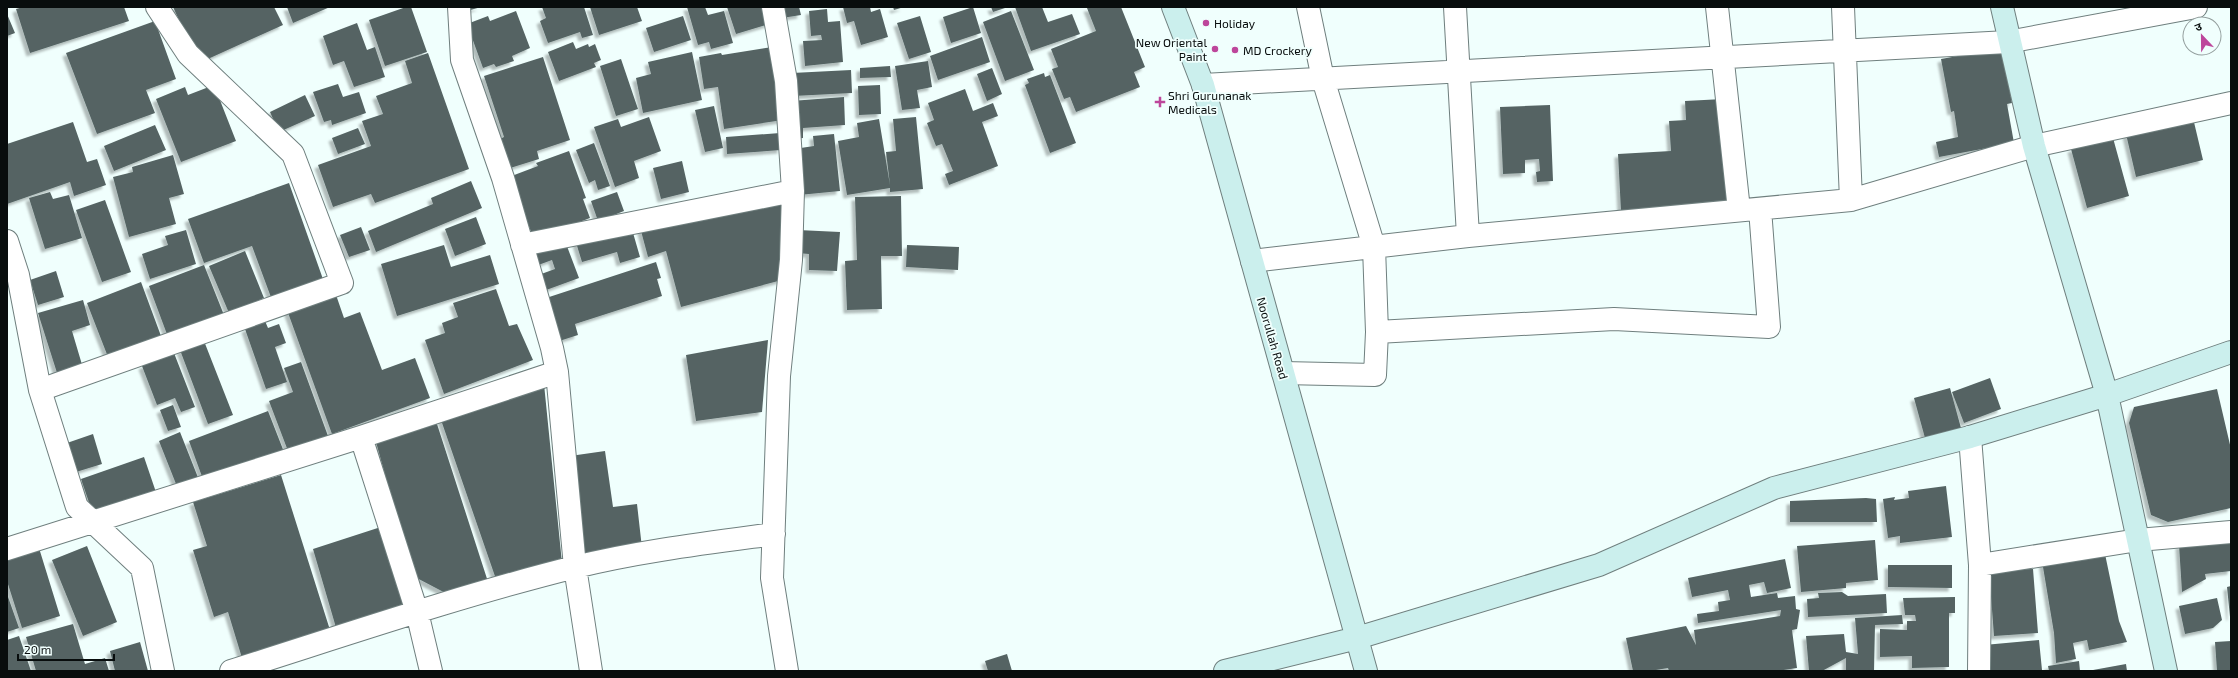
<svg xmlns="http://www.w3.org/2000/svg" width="2238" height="678" viewBox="0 0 2238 678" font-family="'Exo 2','Noto Sans Devanagari',sans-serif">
<defs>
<filter id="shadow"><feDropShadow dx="-3.5" dy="3.5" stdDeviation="1" flood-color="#0004"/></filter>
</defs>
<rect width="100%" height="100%" fill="#f0fffd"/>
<!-- building -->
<path fill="#546463" filter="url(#shadow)" d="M23,7H124L129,21L30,53L16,9Z
M173,7H274L283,25L199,63Z
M287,7H330L293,23Z
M406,7H411L427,52L385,66L369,20Z
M466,7H481L467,11Z
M542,7H584L593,35L582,38L580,32L548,43L540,21L546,18Z
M590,7H637L642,21L599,35Z
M687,7H705L708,15L724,11L733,43L711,49L709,42L698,45Z
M727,7H764L769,24L736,34Z
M780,7H799L801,15L782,18Z
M843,7H870L871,12L880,9L888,37L861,45L854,21L847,23Z
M893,7H904L894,10Z
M973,7L981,33L951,43L943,17Z
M991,7H1008L993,12Z
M1015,7H1042L1048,22L1072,14L1080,34L1031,51Z
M1121,7L1145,67L1134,72L1140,87L1076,112L1070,97L1064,99L1052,69L1058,67L1051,49L1096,31L1087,8Z
M827,9L828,22L840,21L843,62L805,66L803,41L822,40L821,35L811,36L809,11Z
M516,11L530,48L512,56L514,61L496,67L494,64L483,68L467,24L488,16L490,21Z
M1011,11L1034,70L1005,81L983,22Z
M7,14L15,33L7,36Z
M683,16L691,40L654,52L646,28Z
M920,16L931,52L909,59L897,23Z
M155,21L176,79L146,90L155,113L97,134L66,53Z
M357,23L367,50L375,47L385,77L354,87L344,61L333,65L323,36Z
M982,37L990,62L938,80L930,56Z
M573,42L576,49L588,44L589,47L595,44L601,60L594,63L596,67L559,81L548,52Z
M772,47L783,120L724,129L718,87L704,89L699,57L721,53L722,55Z
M2002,48L2012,103L2007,104L2014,143L1939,157L1936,142L1958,137L1954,111L1951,112L1941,59Z
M692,52L702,100L643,113L636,78L651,74L648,62Z
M428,53L469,169L375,203L371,194L333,207L318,165L371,146L362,121L383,114L376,96L412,83L405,61Z
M543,57L570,140L537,151L539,159L507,169L498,140L504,137L484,76Z
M621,59L638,109L616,116L600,66Z
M928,61L932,87L917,90L920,108L902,110L895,66Z
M890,66L891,77L860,78V68Z
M992,68L1002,94L987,101L977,74Z
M851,70L852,93L793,96L792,73Z
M1044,73L1045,77L1050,75L1076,143L1050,153L1025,85L1029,83L1027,79Z
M338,84L343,97L359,92L366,113L332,125L331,120L324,122L313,92Z
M214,85L236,141L181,162L156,99L185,87L188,95Z
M880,85L881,114L859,115L858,86Z
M965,89L973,111L993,103L998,116L982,122L998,166L949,185L945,174L953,171L942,144L936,146L927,123L934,120L928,103Z
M305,95L315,116L279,132L270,112Z
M844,97L845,125L803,128V138L794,139L791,101Z
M1723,99L1728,205L1621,211L1618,154L1671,151L1669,121L1686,120L1685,101Z
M1550,105L1553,181L1537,182L1536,172L1540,171L1539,159L1525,160V173L1503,174L1500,107Z
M714,106L723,148L705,152L695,110Z
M649,117L661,151L634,161L639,178L615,187L594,127L618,119L621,127Z
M916,117L923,189L890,192V188L847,195L838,141L859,137L857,123L879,119L890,185L886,152L896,151L893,119Z
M2193,118L2203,160L2136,177L2126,134Z
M73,122L87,162L97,159L106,185L74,196L70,182L7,204V144Z
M155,125L166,150L114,171L104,146Z
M358,128L365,144L338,154L332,138Z
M780,133L781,150L727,154L726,137Z
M834,134L840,191L799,195L794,149L814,146L813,136Z
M2113,138L2129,196L2087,208L2071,149Z
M594,143L610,186L598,190L595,180L589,183L576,150Z
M569,151L586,198L583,199L590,218L534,239L509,177L538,166L536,163Z
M173,155L184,194L169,198L176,224L129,237L113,177L133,172L132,167Z
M682,161L689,192L661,199L653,168Z
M471,181L482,208L376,252L368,231L433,204L431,198Z
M289,183L324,282L272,300L252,246L204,263L188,219Z
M733,191L735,199L788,193L782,280L681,307L666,251L648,257L637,216Z
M50,192L53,199L69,195L82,238L45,249L29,198Z
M617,192L624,211L598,221L591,201Z
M901,196L902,256H881L882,309L847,310L845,261L857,260L855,197Z
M105,200L131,272L102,282L76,210Z
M476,217L486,244L455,256L445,229Z
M629,219L640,257L620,263L617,252L582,262L574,236Z
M361,227L370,250L349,257L340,235Z
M186,230L196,264L150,279L142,254L168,245L165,236Z
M798,230L840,232L837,271L809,270V254L797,253Z
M565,241L579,278L538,293L533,277L555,269L552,260L530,268L525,255Z
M444,245L451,267L490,255L499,284L397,316L381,264Z
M907,245L959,247L958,270L906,267Z
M245,251L264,298L229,313L209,266Z
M656,262L661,278L657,279L662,296L575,324L578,335L553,343L540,300Z
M204,265L224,315L168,337L149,286Z
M56,271L64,297L38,305L30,280Z
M141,282L161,336L108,357L87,303Z
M496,289L509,326L517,324L533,360L444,394L425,340L445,333L442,323L458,317L453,303Z
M335,292L344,318L360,312L382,370L415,358L430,398L332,434L287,310Z
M83,300L90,325L72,331L83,368L58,376L38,313Z
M265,321L268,328L279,324L286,343L275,347L287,382L266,389L245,329Z
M768,340L762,412L696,421L686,355Z
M204,341L233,415L208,424L180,350Z
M174,353L195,407L181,412L175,398L157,405L142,366Z
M301,362L328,436L288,451L269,401L293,392L284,368Z
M1990,378L2001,409L1964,423L1952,392Z
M544,384L562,563L498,585L440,417Z
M1950,388L1961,428L1925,438L1914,398Z
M2217,389L2231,449V508L2168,522L2151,515L2129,423L2134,407Z
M173,405L181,427L168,431L160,410Z
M268,411L284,452L204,482L189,441Z
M437,424L490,588L455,598L413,576L376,442Z
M180,432L199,480L178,489L159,441Z
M93,434L102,464L76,472L67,443Z
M605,451L613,507L637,504L642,548L584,556L570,456Z
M144,457L159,501L96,523L81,479Z
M281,475L330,630L242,658L228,612L214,617L193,550L207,546L193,502Z
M1946,486L1952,537L1900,543V536L1888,538L1883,499L1895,497L1894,500L1909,498L1908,491Z
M1866,498L1876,499L1877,522H1790V501Z
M387,525L411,609L337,631L313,549Z
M1875,540L1878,580L1846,583V588L1801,592L1797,546Z
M2231,541V571L2205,574L2206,579L2182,592L2179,545Z
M87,546L117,622L83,636L52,560Z
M39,548L60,616L22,628L7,581V558Z
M2105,554L2119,621L2127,642L2089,650L2087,640L2073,643L2076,659L2056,663L2054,633L2042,561Z
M1785,559L1791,588L1767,593L1764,582L1749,585L1751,597L1777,593L1778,598L1795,596L1796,609L1800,610L1797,629L1792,630L1797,668L1777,671H1669L1668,668L1650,671H1633L1626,638L1686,626L1696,645L1694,630L1780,616L1781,610L1698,623L1697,614L1719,611L1718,602L1730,600L1728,590L1692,597L1688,578Z
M1888,565H1952V588L1888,587Z
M2033,569L2038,633L1994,636L1989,570Z
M2231,586V617H2230L2227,587Z
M1842,592L1848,596L1886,594L1887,613L1808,617L1807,599L1819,598L1818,593Z
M7,594L19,628L7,632Z
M1955,597V613H1949V667L1912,668V656L1880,657V629L1907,630V621H1916L1915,615H1905L1903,598Z
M2217,598L2222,620L2213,628L2185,634L2179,606Z
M1902,615L1903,624L1875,625L1874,671H1846V658L1822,671H1809L1806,636L1844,634L1846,652L1858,654L1855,618Z
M73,624L85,664L105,658L109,671H36L26,637Z
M19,636L31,671H7V640Z
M2039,640L2042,670L1987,671L1984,645Z
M2231,641V671H2217L2215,642Z
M140,642L148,671H115L110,651Z
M1007,654L1012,671H988L985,661Z
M2079,661L2080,671H2049L2048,666Z
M2126,664L2127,671H2093V670Z"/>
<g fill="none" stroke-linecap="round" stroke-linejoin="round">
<defs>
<path id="street" d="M459,7L462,60L503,178L552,348L557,372L575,567L591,671
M773,7L786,81L793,191L791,260L779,376L772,578L787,671
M1308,7L1323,79L1374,247L1377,332
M1455,7L1468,236
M1717,7L1739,210
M1843,7L1851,200
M1203,85L2008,42L2196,7
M7,241L18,275L40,390L77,507L142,568L163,671
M522,245L793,191
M1252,261L1468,236L1851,200L2034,146L2231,103
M1283,373L1375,375L1377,332L1614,319L1769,327L1760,209
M40,390L342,283L293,154L188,54L157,7
M361,437L417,612L431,671
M1970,437L1980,565L1979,671
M7,549L361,437L557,372
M1980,565L2138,540L2231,532
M231,671C345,635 459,596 575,567C640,551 707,543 774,534"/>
<path id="secondary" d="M1173,7L1203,85L1366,671
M2002,7L2034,146L2107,395L2166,671
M1225,671L1357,638L1599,565L1774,488L1970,437L2107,395L2231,352"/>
</defs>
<!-- street casing -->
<use href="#street" stroke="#6f7f7e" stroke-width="24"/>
<!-- secondary casing -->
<use href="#secondary" stroke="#6f7f7e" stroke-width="24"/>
<!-- street -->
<use href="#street" stroke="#fff" stroke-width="22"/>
<!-- secondary -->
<use href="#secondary" stroke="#cbefed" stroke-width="22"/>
</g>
<!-- markers -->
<g fill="#bd469b" stroke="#f0fffd" stroke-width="1.5">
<circle cx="1206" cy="23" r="4"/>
<circle cx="1215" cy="49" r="4"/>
<circle cx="1235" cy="50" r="4"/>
<path d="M1158 96h4v4h4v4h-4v4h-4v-4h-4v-4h4z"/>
</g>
<g text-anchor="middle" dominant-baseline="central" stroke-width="3.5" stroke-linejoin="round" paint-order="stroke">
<!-- poi labels -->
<g font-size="12" fill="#080d0d" stroke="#f0fffd" text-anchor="start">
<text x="1214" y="23">Holiday</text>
<text x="1207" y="42" text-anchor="end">New Oriental<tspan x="1207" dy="14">Paint</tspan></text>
<text x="1243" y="50">MD Crockery</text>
<text x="1168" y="95">Shri Gurunanak<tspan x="1168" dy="14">Medicals</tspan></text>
</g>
<!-- street labels -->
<g font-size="12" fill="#080d0d" stroke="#f0fffd">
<text transform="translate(1273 338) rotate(74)">Noorullah Road</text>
</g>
</g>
<!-- border -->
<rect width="2238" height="678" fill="none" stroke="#080d0d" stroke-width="16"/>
<!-- north arrow -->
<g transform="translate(2202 36) rotate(338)"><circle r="19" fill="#f0fffd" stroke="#939e9d"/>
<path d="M0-3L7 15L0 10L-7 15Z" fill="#bd469b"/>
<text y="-6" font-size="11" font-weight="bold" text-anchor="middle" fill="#080d0d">उ</text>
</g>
<!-- scale -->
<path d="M18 654v6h96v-6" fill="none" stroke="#080d0d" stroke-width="2"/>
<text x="24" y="654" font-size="12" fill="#080d0d" stroke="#f0fffd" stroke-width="3" paint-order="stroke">20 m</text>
</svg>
